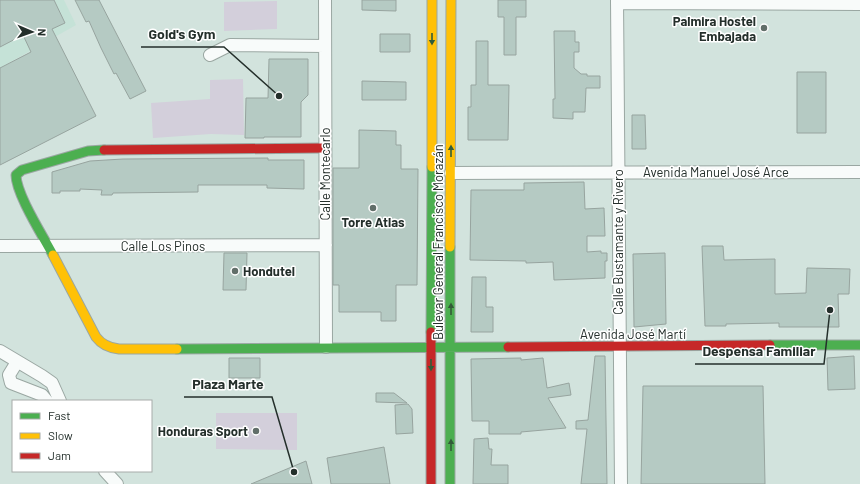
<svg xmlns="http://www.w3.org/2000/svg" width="860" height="484" viewBox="0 0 860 484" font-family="Barlow,sans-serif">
<rect width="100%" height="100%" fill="#d2e3dd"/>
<!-- built -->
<path fill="#c5e2d7" d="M0,0H64L76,25L0,68Z"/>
<!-- green -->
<path fill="#d3cfdb" d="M277,1V29L224,31V2Z
M243,79L244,135L211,134L153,138L151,103L210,99V80Z
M216,413H297V450L216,449Z"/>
<!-- building -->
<path fill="#b5cac3" stroke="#97a49f" d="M0,0H54L65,23L52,29L96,116L0,165V68L31,52L23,35L0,47Z
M75,0H99L146,91L130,99L116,73L114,74L101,48L89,21L86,22Z
M362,0H396V11L362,10Z
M498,0H526V17H516V55H504V17H498Z
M554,31H575V42H579V52H574V68L581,74H587V76H600V88H586L585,112H573V119L553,118V99H555Z
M380,34H410V52H380Z
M476,41H488V85H509L508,140H468V107H471V85H476Z
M269,59H308V95L301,102V137H264V138H245L246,98H268Z
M797,72H826V133H797Z
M362,81L406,82V100H362Z
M632,115H645L646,149H632Z
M359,130L396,131V145H401V169H418L417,285H396V321H381V312H339V285H333V168H359Z
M268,158V160H304V189L267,188V185H198V192L113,193L112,195H101L102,190L80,189V191H60V193H52V172L90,161L123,159Z
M584,182L585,209L604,208L605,236H587V252L601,251V253H607V261H605V278L554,280L553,262L526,263V261L470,260L471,190H524V183Z
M702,246H723L724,260L775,259V294L806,293L807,268L850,269L849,294H838L839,327H779V323L726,324V326H705Z
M224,253H247L246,290H223Z
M665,253L666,324L634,327L633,254Z
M472,277H486V307H493V332H471Z
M595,356H605L607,484H581L587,429H576V421L588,420Z
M854,356L855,389L828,390L827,358Z
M229,358H260V378H229Z
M521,358V360L543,358L547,388L569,383L571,395L548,398L566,428L521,432V434H489V421H472L471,359Z
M643,386H763L765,484H641Z
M376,393H394L407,403L376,402Z
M408,404L412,409L413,433L396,434L395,405Z
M488,438L489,449H492L491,465H508V484H473L474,439Z
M384,447L390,484H331L327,458Z
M306,461L312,484H251Z"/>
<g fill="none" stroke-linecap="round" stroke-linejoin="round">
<defs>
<path id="street" d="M325,0L326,347
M617,0L621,484
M617,3L860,4
M210,55L230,45L325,46
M451,173L860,172
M0,246L326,245
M0,351L42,376L52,383L60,401
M17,362L9,375L11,383L42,395L47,401
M105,471L117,484"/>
<path id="fast" d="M53,255C43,236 16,194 16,175L22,170L88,151L104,150
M431,332L432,167
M770,345H860
M177,349L508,347
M450,484V247"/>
<path id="slow" d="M432,167V0
M450,247L451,0
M53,255L96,337C102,345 109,348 119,349H177"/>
<path id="jam" d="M104,150L325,148
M508,347L770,345
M431,484V332"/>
</defs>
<!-- street casing -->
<use href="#street" stroke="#9aa7a2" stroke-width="14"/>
<!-- fast casing -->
<use href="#fast" stroke="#9aa7a2" stroke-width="11"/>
<!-- slow casing -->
<use href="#slow" stroke="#9aa7a2" stroke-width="11"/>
<!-- jam casing -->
<use href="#jam" stroke="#9aa7a2" stroke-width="11"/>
<!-- street -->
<use href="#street" stroke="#f8fbfa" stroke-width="12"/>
<!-- fast -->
<use href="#fast" stroke="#4caf50" stroke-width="9"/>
<!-- slow -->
<use href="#slow" stroke="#ffc107" stroke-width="9"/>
<!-- jam -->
<use href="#jam" stroke="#c62828" stroke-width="9"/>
</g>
<!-- one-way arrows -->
<defs><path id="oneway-solid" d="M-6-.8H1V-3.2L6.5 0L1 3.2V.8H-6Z"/></defs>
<g fill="#325c38">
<use href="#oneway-solid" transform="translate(432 39) rotate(90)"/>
<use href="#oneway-solid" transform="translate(451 151) rotate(-90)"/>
<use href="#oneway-solid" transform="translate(451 309) rotate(-90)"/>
<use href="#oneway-solid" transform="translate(431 365) rotate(90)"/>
<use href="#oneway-solid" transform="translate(451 445) rotate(-90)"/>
</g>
<!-- markers -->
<g fill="#616e69" stroke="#fff" stroke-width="1.5">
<circle cx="764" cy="28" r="4"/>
<circle cx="373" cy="208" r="4"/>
<circle cx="235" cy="271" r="4"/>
<circle cx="256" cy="431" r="4"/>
</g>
<g text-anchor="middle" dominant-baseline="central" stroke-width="3" stroke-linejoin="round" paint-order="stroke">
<!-- poi labels -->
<g font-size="13" font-weight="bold" fill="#242f2b" stroke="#fff" text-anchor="end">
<text x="756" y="21">Palmira Hostel<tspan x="756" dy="15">Embajada</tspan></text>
<text x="373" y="222" text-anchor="middle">Torre Atlas</text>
<text x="243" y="271" text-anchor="start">Hondutel</text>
<text x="248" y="431">Honduras Sport</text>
</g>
<!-- street labels -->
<g font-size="13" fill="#242f2b" stroke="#fff">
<text x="716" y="172">Avenida Manuel José Arce</text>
<text transform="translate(325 174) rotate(-90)">Calle Montecarlo</text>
<text transform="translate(438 242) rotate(-90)">Bulevar General Francisco Morazán</text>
<text transform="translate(618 242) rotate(-90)">Calle Bustamante y Rivero</text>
<text x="163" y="246">Calle Los Pinos</text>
<text x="633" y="334">Avenida José Martí</text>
</g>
</g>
<!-- callouts -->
<path fill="none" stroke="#242f2b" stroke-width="1.5" d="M279 96L224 47H141M830 310L824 364H695M294 472L272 397H184"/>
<g fill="#242f2b" stroke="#fff" stroke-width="1.5">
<circle cx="279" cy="96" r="4"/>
<circle cx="830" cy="310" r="4"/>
<circle cx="294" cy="472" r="4"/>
</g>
<g font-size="14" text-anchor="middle" font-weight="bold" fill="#242f2b" stroke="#fff" stroke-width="3" stroke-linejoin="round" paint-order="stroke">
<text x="182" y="39">Gold's Gym</text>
<text x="759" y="356">Despensa Familiar</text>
<text x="228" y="389">Plaza Marte</text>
</g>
<!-- legend -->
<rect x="12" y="400" width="140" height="72" fill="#ffffff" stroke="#a7acaa"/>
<rect x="20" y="413" width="20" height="6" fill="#4caf50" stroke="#a7acaa"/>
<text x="48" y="420" font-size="12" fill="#242f2b">Fast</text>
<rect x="20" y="433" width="20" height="6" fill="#ffc107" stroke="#a7acaa"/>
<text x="48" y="440" font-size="12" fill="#242f2b">Slow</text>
<rect x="20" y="453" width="20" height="6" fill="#c62828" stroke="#a7acaa"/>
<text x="48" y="460" font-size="12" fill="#242f2b">Jam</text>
<!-- north arrow -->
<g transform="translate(32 32) rotate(92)" stroke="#ffffff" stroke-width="3" paint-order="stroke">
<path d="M0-3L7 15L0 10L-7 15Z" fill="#242f2b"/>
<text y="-6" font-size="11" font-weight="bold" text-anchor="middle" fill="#242f2b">N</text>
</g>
</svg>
